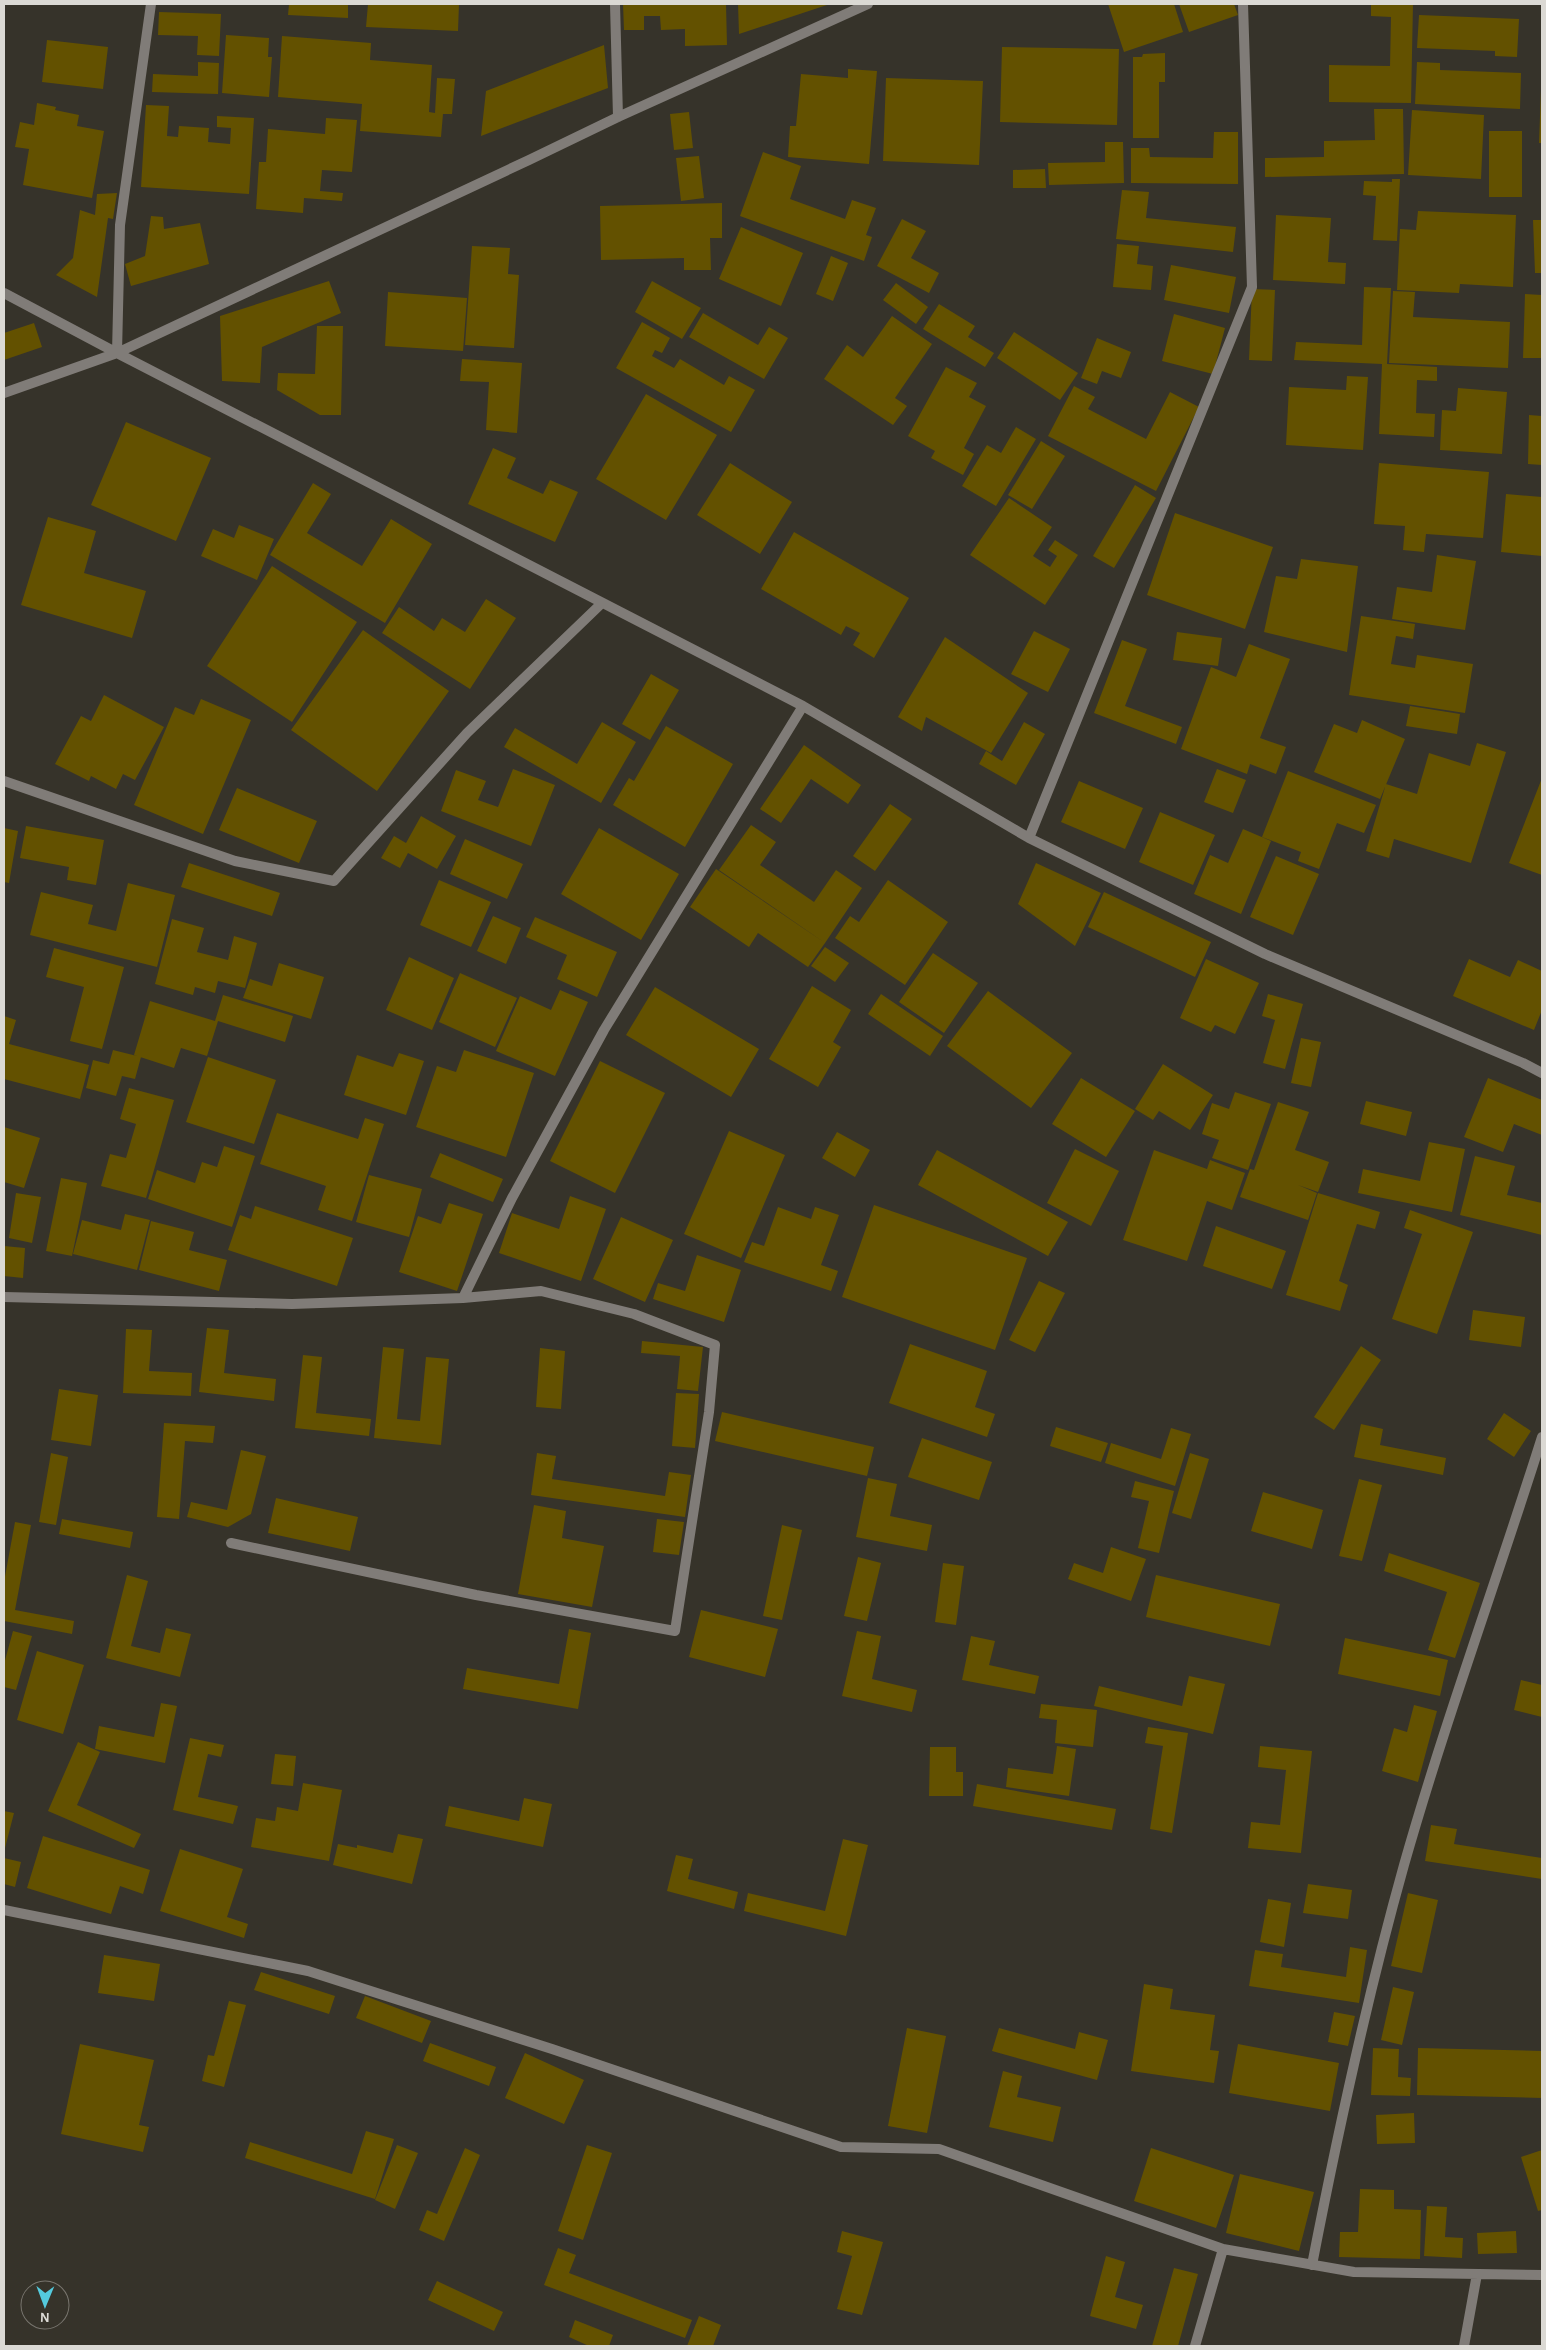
<svg xmlns="http://www.w3.org/2000/svg" width="1546" height="2350" viewBox="0 0 1546 2350" font-family="'Alegreya Sans',sans-serif">
<rect width="100%" height="100%" fill="#36332a"/>
<!-- building -->
<path fill="#635100" d="M289,4H348V18L288,15Z
M368,4H459L458,31L366,27Z
M623,4H726L727,45L685,46V29L661,30L660,16H644V30H624Z
M738,4H830L739,34Z
M1108,4H1174L1183,32L1124,52Z
M1179,4H1234L1238,15L1189,32Z
M1371,4H1413L1411,103L1329,102V65L1390,66L1391,17L1371,16Z
M159,12L221,14L219,56L197,55L198,36L158,35Z
M1419,15L1519,19L1517,57L1495,56V51L1417,48Z
M226,35L269,38L268,57H272L269,97L222,93Z
M282,36L371,43L370,60L432,65L429,112L435,113L437,78L455,79L452,114H443L441,137L360,131L362,104L278,97Z
M47,40L108,47L103,89L42,82Z
M604,45L608,88L481,136L486,91Z
M1002,47L1119,49L1117,125L1000,122Z
M1165,53V82H1159V138H1133V57H1142L1143,54Z
M198,62L219,63L218,94L152,92L153,74L198,76Z
M1417,62L1440,63V70L1521,73L1520,109L1415,104Z
M848,69L877,71L869,164L788,157L790,126H796L801,74L848,78Z
M886,78L983,81L979,165L883,161Z
M1541,90H1542V143H1539Z
M37,103L56,107L55,110L79,115L77,126L104,131L92,198L23,185L29,149L15,147L20,122L34,125Z
M146,105L169,106L167,136L178,137L179,126L209,128L208,142L230,144L231,128L217,127V116L254,118L249,194L141,187Z
M1374,109H1403L1404,174L1265,177V158L1324,157V141L1375,140Z
M1412,110L1484,115L1481,179L1408,175Z
M689,112L693,148L674,150L670,114Z
M326,118L357,120L352,172L322,170L320,191L343,193L342,201L304,198L303,213L256,209L259,162H266L268,129L325,134Z
M1489,131H1522V197H1489Z
M1214,132H1238V184L1131,183V148H1149L1150,157L1213,158Z
M1105,142H1123L1124,183L1049,185L1048,163L1105,162Z
M763,152L801,166L790,199L845,219L852,200L876,208L866,235L872,237L864,261L740,216Z
M699,156L704,198L681,201L676,158Z
M1045,169L1046,188H1013V170Z
M1392,179H1400L1397,241L1373,240L1376,196L1363,195L1364,181L1392,182Z
M1122,190L1149,192L1146,218L1236,227L1233,252L1116,239Z
M117,193L113,219L108,218L97,297L56,275L73,258L80,210L95,215L97,194Z
M722,203V238H710L711,270H684V258L601,260L600,206Z
M1418,211L1516,215L1513,287L1460,284L1459,293L1397,290L1400,229L1416,230Z
M1276,215L1331,218L1328,262L1346,263L1345,284L1273,280Z
M151,216L163,217L164,229L200,223L209,264L131,286L125,264L145,256Z
M902,219L926,231L911,258L939,273L929,293L877,266Z
M1533,220H1542V273H1535Z
M741,227L803,253L781,306L719,279Z
M1117,244L1139,246L1137,264L1153,266L1151,290L1113,287Z
M472,246L510,248L508,274L519,275L514,348L465,345Z
M831,256L848,263L833,301L816,294Z
M1171,265L1236,277L1229,313L1164,300Z
M329,281L341,313L262,347L260,383L222,381L220,316Z
M652,281L701,308L682,339L635,312Z
M896,283L928,307L916,324L883,300Z
M1364,287L1391,288L1387,364L1437,367V381L1417,380L1416,413L1435,414L1434,437L1379,434L1382,364L1294,360L1296,342L1362,345Z
M1252,289L1275,290L1272,361L1249,360Z
M1393,291L1415,292L1413,317L1510,322L1508,368L1389,363Z
M388,292L467,298L463,351L385,346Z
M1525,294L1542,295V358H1523Z
M939,304L975,326L968,337L994,353L985,367L923,329Z
M703,313L758,345L769,327L788,338L764,379L689,337Z
M1174,314L1225,328L1213,374L1162,361Z
M892,316L932,344L895,398L907,406L893,425L824,379L847,345L863,357Z
M642,322L670,338L662,353L655,350L652,356L674,368L680,359L724,385L729,376L755,390L731,432L616,368Z
M34,323L42,347L4,360V333Z
M317,326H343L341,415H320L277,390L278,373L315,374Z
M1014,332L1078,373L1060,400L997,358Z
M1097,338L1131,352L1121,378L1102,371L1097,384L1081,378Z
M462,359L522,363L517,433L486,430L489,382L460,381Z
M946,367L977,383L969,397L986,406L964,448L974,454L963,475L931,458L935,451L908,436Z
M1347,376L1368,377L1363,450L1286,445L1289,387L1346,390Z
M1074,386L1095,397L1088,409L1146,439L1170,392L1199,407L1156,491L1048,436Z
M1458,388L1507,392L1502,454L1440,450L1442,410L1456,411Z
M646,394L717,435L666,520L596,479Z
M1529,415L1542,416V465L1528,464Z
M126,422L211,458L176,541L91,505Z
M1016,427L1036,439L996,506L962,486L987,445L1001,453Z
M1041,441L1065,456L1032,509L1008,495Z
M493,448L516,458L507,478L543,494L550,480L578,492L555,542L468,504Z
M730,463L792,502L760,554L697,515Z
M1379,463L1489,472L1483,538L1426,534L1424,552L1403,550L1405,526L1374,524Z
M313,483L331,494L307,533L362,566L391,519L432,544L385,623L270,555Z
M1135,485L1156,498L1114,568L1093,556Z
M1506,494L1542,497V556L1501,552Z
M1009,498L1052,527L1033,556L1050,567L1057,556L1048,550L1055,540L1078,555L1045,605L970,555Z
M1175,513L1273,547L1245,629L1147,595Z
M48,517L96,531L84,573L146,591L132,638L21,605Z
M239,525L274,539L257,580L201,556L213,529L234,538Z
M794,532L909,598L874,658L853,645L860,633L846,626L841,635L761,589Z
M1437,555L1476,561L1465,630L1392,619L1397,587L1432,592Z
M1301,559L1358,566L1347,652L1264,632L1276,576L1297,579Z
M272,566L357,622L292,722L207,666Z
M486,599L516,618L470,689L382,633L399,607L434,631L442,618L465,632Z
M1361,616L1415,624L1413,639L1396,636L1391,664L1415,668L1417,655L1473,664L1465,713L1349,695Z
M363,630L449,691L377,791L291,730Z
M1034,631L1070,649L1048,692L1011,674Z
M1177,632L1222,638L1218,666L1173,660Z
M945,637L1028,693L991,753L926,717L922,731L898,717Z
M1122,640L1147,649L1125,706L1182,727L1176,744L1094,713Z
M1249,644L1290,659L1260,738L1286,747L1276,774L1250,764L1247,774L1181,749L1211,667L1236,677Z
M651,674L679,690L650,740L622,724Z
M104,695L164,727L135,780L123,774L116,789L91,776L89,781L55,764L81,716L91,721Z
M201,699L251,720L203,834L134,805L175,707L194,715Z
M1410,706L1460,714L1457,734L1406,726Z
M1362,720L1405,739L1380,799L1314,772L1334,724L1357,733Z
M602,722L636,742L601,803L504,747L515,728L577,764Z
M1024,722L1045,734L1016,785L979,764L986,751L1002,761Z
M666,726L733,764L685,847L613,805L629,778L634,781Z
M1477,743L1506,752L1471,863L1394,839L1389,858L1366,851L1386,784L1417,794L1429,753L1470,766Z
M804,745L861,785L848,804L811,779L781,823L760,809Z
M513,769L555,785L531,846L441,811L456,770L486,781L478,800L498,807Z
M1217,769L1246,780L1233,813L1204,802Z
M1288,771L1376,805L1364,833L1337,823L1319,869L1298,861L1301,852L1262,837Z
M1542,778V875L1509,863Z
M1079,781L1143,808L1125,849L1061,822Z
M237,788L317,821L299,863L219,830Z
M890,804L912,819L875,871L853,856Z
M1160,812L1215,835L1193,885L1139,862Z
M421,816L456,836L437,869L408,853L400,868L381,858L394,836L406,843Z
M751,825L776,842L760,865L814,902L836,870L862,888L825,943L719,870Z
M26,826L104,840L96,885L67,880L69,867L20,858Z
M4,828L18,831L9,883L4,882Z
M599,828L679,874L641,940L561,894Z
M1243,829L1271,841L1241,914L1194,894L1210,855L1228,863Z
M465,839L523,864L507,899L450,874Z
M1276,856L1319,874L1293,935L1250,917Z
M189,863L280,893L272,916L181,887Z
M1036,863L1101,893L1075,946L1018,904Z
M716,869L825,943L808,967L758,933L749,947L690,907Z
M439,880L491,902L471,947L420,925Z
M888,880L948,922L905,985L835,938L850,916L859,922Z
M128,883L175,895L157,967L30,935L41,892L93,905L88,924L116,931Z
M1104,892L1211,942L1195,977L1088,927Z
M493,916L521,928L506,964L477,951Z
M535,917L617,952L597,997L557,979L567,955L526,937Z
M172,919L204,928L197,952L228,960L234,936L257,943L245,988L218,981L215,993L195,987L193,995L155,984Z
M825,947L849,963L835,982L811,966Z
M54,948L124,967L102,1049L70,1041L84,987L46,977Z
M933,953L978,983L944,1033L899,1002Z
M409,957L454,978L432,1030L386,1010Z
M1206,959L1259,983L1235,1034L1215,1025L1211,1032L1180,1018Z
M1469,959L1510,977L1518,960L1542,971V1010L1534,1030L1453,996Z
M279,963L324,977L311,1019L243,998L250,979L272,986Z
M460,973L517,998L495,1047L439,1022Z
M812,986L851,1010L833,1042L841,1047L818,1087L769,1059Z
M655,987L759,1049L731,1097L626,1035Z
M560,990L588,1002L555,1076L496,1051L520,996L551,1010Z
M988,991L1072,1053L1031,1108L947,1046Z
M881,994L943,1036L930,1056L868,1014Z
M1268,994L1303,1004L1285,1069L1263,1063L1275,1020L1262,1016Z
M223,995L293,1016L285,1042L218,1021L207,1056L181,1048L174,1068L134,1055L150,1001L215,1021Z
M4,1016L16,1020L9,1044L89,1065L80,1099L4,1079Z
M1301,1038L1321,1042L1311,1087L1291,1083Z
M113,1050L141,1057L135,1079L122,1076L116,1096L86,1088L93,1060L109,1064Z
M464,1050L534,1073L506,1157L416,1127L437,1066L456,1072Z
M399,1053L424,1061L406,1115L344,1095L357,1055L393,1067Z
M208,1057L276,1080L254,1144L186,1122Z
M600,1061L665,1093L615,1193L550,1161Z
M1163,1064L1213,1095L1190,1130L1159,1111L1153,1120L1135,1109Z
M1081,1078L1135,1111L1106,1157L1052,1124Z
M1488,1078L1542,1100V1135L1514,1124L1503,1152L1464,1137Z
M129,1088L174,1100L146,1198L101,1186L110,1154L126,1158L136,1124L120,1119Z
M1235,1092L1271,1104L1248,1170L1212,1158L1219,1140L1202,1134L1212,1103L1229,1109Z
M1366,1101L1412,1112L1406,1136L1360,1124Z
M1278,1102L1309,1112L1295,1150L1329,1162L1318,1192L1298,1185L1317,1193L1308,1220L1240,1197L1250,1169L1254,1170Z
M277,1113L358,1139L365,1118L384,1124L352,1221L318,1210L326,1186L260,1164Z
M4,1127L40,1138L24,1188L4,1182Z
M729,1131L785,1155L741,1258L684,1234Z
M837,1132L870,1150L855,1177L822,1158Z
M1429,1142L1465,1149L1452,1212L1358,1193L1363,1169L1420,1181Z
M224,1146L255,1156L232,1227L148,1199L157,1170L195,1183L202,1162L217,1167Z
M1075,1149L1119,1171L1091,1226L1047,1203Z
M937,1150L1068,1222L1048,1256L918,1185Z
M1154,1150L1207,1169L1210,1160L1245,1173L1232,1210L1207,1201L1187,1261L1123,1240Z
M440,1153L503,1179L493,1202L430,1177Z
M1475,1156L1515,1166L1507,1195L1542,1203V1235L1460,1215Z
M369,1175L422,1189L409,1237L356,1222Z
M61,1178L87,1183L72,1256L46,1251Z
M16,1193L41,1197L32,1243L9,1238Z
M1318,1193L1380,1212L1375,1229L1357,1224L1339,1281L1348,1285L1340,1311L1286,1295Z
M570,1196L606,1209L581,1281L499,1253L512,1213L559,1229Z
M449,1203L483,1214L457,1291L399,1272L418,1216L441,1224Z
M874,1205L1027,1258L995,1350L842,1297Z
M255,1206L353,1238L337,1286L228,1250L240,1215L251,1219Z
M778,1207L811,1219L815,1207L839,1215L821,1265L838,1271L831,1291L744,1262L752,1242L764,1246Z
M1410,1210L1473,1232L1437,1334L1392,1319L1422,1234L1404,1228Z
M125,1214L150,1220L137,1270L73,1254L82,1220L121,1230Z
M621,1217L673,1240L645,1302L593,1279Z
M151,1221L194,1232L189,1250L227,1260L219,1291L139,1270Z
M1216,1226L1286,1251L1272,1289L1203,1266Z
M4,1246L25,1248L23,1278L4,1276Z
M697,1255L741,1270L724,1322L653,1299L658,1283L685,1291Z
M1039,1281L1065,1293L1035,1352L1009,1340Z
M1473,1310L1525,1317L1521,1347L1469,1340Z
M207,1328L229,1330L224,1373L276,1379L274,1401L199,1392Z
M126,1329L152,1330L149,1371L192,1373L191,1396L123,1393Z
M642,1341L703,1347L698,1391L677,1389L680,1356L641,1353Z
M910,1344L987,1371L975,1407L995,1414L987,1437L889,1403Z
M1361,1346L1381,1360L1334,1430L1314,1417Z
M383,1347L404,1349L397,1419L420,1421L426,1357L449,1359L441,1445L374,1438Z
M540,1348L565,1351L561,1409L536,1407Z
M303,1355L322,1357L316,1413L371,1419L369,1436L295,1428Z
M59,1389L98,1395L91,1446L51,1440Z
M676,1393L699,1394L695,1448L672,1446Z
M722,1412L874,1447L867,1476L715,1441Z
M1504,1413L1531,1431L1514,1457L1487,1439Z
M164,1423L215,1426L213,1443L185,1441L179,1519L157,1517Z
M1361,1424L1383,1429L1380,1445L1446,1458L1443,1475L1354,1457Z
M1056,1427L1108,1443L1101,1462L1050,1446Z
M1171,1428L1191,1434L1175,1486L1105,1463L1111,1443L1161,1459Z
M922,1438L992,1462L979,1500L908,1477Z
M241,1450L266,1456L251,1514L228,1527L187,1517L191,1502L227,1510Z
M51,1453L68,1457L56,1525L39,1522Z
M537,1453L556,1456L552,1479L665,1496L669,1472L691,1475L685,1517L531,1495Z
M1190,1453L1209,1459L1191,1519L1172,1513Z
M868,1478L897,1484L890,1516L932,1525L927,1551L856,1537Z
M1359,1479L1382,1485L1362,1561L1339,1556Z
M1135,1481L1174,1491L1159,1553L1138,1548L1149,1501L1131,1497Z
M1263,1492L1323,1510L1312,1549L1251,1531Z
M276,1498L358,1517L350,1551L268,1533Z
M534,1505L566,1511L562,1538L604,1546L592,1607L518,1594Z
M62,1519L133,1532L130,1548L59,1534Z
M657,1519L684,1522L679,1555L653,1552Z
M15,1522L31,1525L15,1610L74,1621L72,1634L4,1621V1582Z
M782,1525L802,1530L782,1620L763,1616Z
M1111,1547L1146,1559L1131,1601L1068,1579L1074,1563L1103,1573Z
M1389,1553L1480,1583L1455,1658L1428,1650L1447,1592L1384,1571Z
M858,1557L881,1563L867,1621L844,1616Z
M943,1563L964,1566L956,1625L935,1622Z
M127,1575L148,1581L131,1646L160,1653L166,1628L191,1634L180,1677L106,1658Z
M1156,1575L1280,1604L1270,1646L1146,1617Z
M701,1610L778,1629L765,1677L689,1657Z
M569,1629L591,1633L578,1709L463,1689L467,1668L559,1684Z
M13,1631L32,1636L16,1690L4,1687V1664Z
M857,1631L881,1636L872,1679L917,1690L912,1712L842,1696Z
M971,1636L995,1641L989,1665L1039,1676L1035,1694L962,1680Z
M1345,1638L1448,1660L1440,1696L1338,1674Z
M37,1651L84,1665L63,1734L17,1720Z
M1189,1676L1225,1684L1213,1734L1094,1706L1099,1686L1182,1706Z
M1521,1680L1542,1685V1717L1514,1710Z
M161,1703L177,1706L165,1763L95,1749L99,1726L154,1737Z
M1041,1704L1097,1710L1093,1747L1055,1743L1057,1720L1039,1718Z
M1414,1705L1437,1711L1418,1782L1382,1771L1394,1728L1407,1732Z
M1148,1727L1188,1733L1172,1833L1150,1829L1163,1746L1145,1743Z
M190,1738L224,1745L221,1757L208,1754L198,1797L238,1806L233,1824L173,1810Z
M78,1742L100,1752L77,1805L141,1834L134,1848L48,1811Z
M1057,1746L1076,1749L1069,1796L1006,1787L1008,1768L1053,1774Z
M1260,1746L1312,1751L1301,1853L1248,1848L1251,1822L1280,1825L1286,1770L1258,1767Z
M930,1747H956V1772H963V1796H929Z
M275,1754L296,1756L293,1786L271,1784Z
M303,1783L342,1790L329,1861L251,1847L256,1818L275,1821L277,1807L298,1811Z
M977,1784L1116,1809L1112,1830L973,1806Z
M524,1798L552,1804L543,1847L445,1826L449,1806L519,1821Z
M4,1811L14,1813L4,1852Z
M1431,1825L1457,1829L1454,1844L1542,1858V1879L1425,1861Z
M398,1834L423,1839L412,1884L333,1865L338,1844L357,1848V1845L393,1853Z
M43,1836L150,1870L143,1894L120,1886L111,1914L27,1888Z
M843,1839L868,1845L846,1936L744,1911L748,1893L825,1911Z
M180,1849L243,1869L227,1917L248,1924L244,1938L160,1911Z
M676,1855L693,1859L688,1879L738,1892L734,1909L667,1891Z
M4,1858L21,1862L15,1887L4,1884Z
M1308,1884L1352,1890L1348,1919L1303,1913Z
M1408,1893L1438,1900L1422,1973L1391,1966Z
M1268,1899L1291,1903L1284,1947L1260,1942Z
M1350,1947L1367,1950L1359,2003L1249,1986L1255,1950L1283,1954L1281,1967L1346,1977Z
M104,1955L160,1964L154,2001L98,1993Z
M261,1972L335,1996L329,2014L254,1990Z
M1144,1984L1173,1989L1170,2009L1215,2015L1210,2050L1219,2051L1214,2083L1131,2071Z
M1393,1987L1414,1992L1402,2045L1381,2040Z
M365,1996L431,2021L422,2043L356,2018Z
M229,2001L246,2005L224,2087L202,2081L208,2055L214,2056Z
M1334,2012L1355,2016L1348,2046L1328,2042Z
M907,2028L946,2036L927,2133L888,2126Z
M999,2028L1075,2049L1079,2032L1108,2040L1097,2080L992,2051Z
M430,2043L496,2067L489,2086L423,2061Z
M80,2044L154,2060L139,2125L149,2127L143,2152L61,2134Z
M1238,2044L1339,2063L1330,2111L1229,2093Z
M1373,2048L1399,2049L1398,2077L1411,2078L1410,2096L1371,2095Z
M1418,2048L1542,2051V2098L1417,2095Z
M525,2053L584,2080L564,2124L505,2098Z
M1003,2071L1022,2076L1017,2097L1061,2107L1053,2142L989,2127Z
M1414,2113L1415,2143L1377,2144L1376,2115Z
M366,2131L394,2139L375,2199L245,2158L250,2142L352,2174Z
M397,2145L418,2153L395,2209L375,2200Z
M587,2145L612,2153L583,2240L558,2231Z
M465,2148L480,2155L444,2241L419,2230L427,2210L437,2214Z
M1151,2148L1234,2175L1216,2228L1134,2201Z
M1542,2150V2210L1538,2211L1521,2157Z
M1240,2174L1314,2192L1299,2251L1226,2233Z
M1360,2189L1394,2190V2209L1421,2210L1420,2259L1339,2257L1340,2232H1358Z
M1427,2206L1447,2207L1445,2237L1463,2238L1462,2258L1424,2256Z
M842,2231L883,2242L862,2315L837,2309L852,2256L837,2252Z
M1516,2231L1517,2253L1478,2254L1477,2233Z
M558,2248L576,2255L569,2273L692,2320L685,2338L544,2285Z
M1106,2256L1125,2262L1115,2297L1143,2305L1136,2329L1090,2316Z
M1174,2268L1198,2274L1178,2346H1152Z
M437,2281L503,2312L494,2331L428,2300Z
M699,2316L721,2325L713,2346H687Z
M575,2320L613,2335L609,2346H589L569,2337Z"/>
<g fill="none" stroke-linecap="round" stroke-linejoin="round">
<!-- street -->
<path stroke="#807c78" stroke-width="10" d="M615,4L618,117
M4,293L117,353L803,706L1029,838L1265,954L1523,1063L1542,1073
M117,353L120,225L151,4
M4,393L117,353L529,160L618,117L868,4
M4,781L235,861L334,881L467,733L602,603
M1029,838L1252,287L1243,4
M4,1297L292,1304L463,1298L541,1291L634,1314L715,1345L709,1412L675,1631L476,1595L231,1543
M463,1298L512,1198L604,1030L803,706
M4,1910L308,1971L552,2049L841,2147L939,2149L1223,2249
M1312,2265C1338,2131 1367,1997 1404,1865C1445,1721 1497,1580 1542,1437
M1195,2346L1223,2249L1354,2272L1542,2275
M1464,2346L1477,2274"/>
</g>
<!-- border -->
<rect width="1546" height="2350" fill="none" stroke="#dbd9d4" stroke-width="10"/>
<!-- north arrow -->
<g transform="translate(45 2305) rotate(181)"><circle r="24" fill="#36332a" stroke="#78756e"/>
<path d="M0-4L9 19L0 12L-9 19Z" fill="#54cadd"/>
<text y="-8" font-size="14" font-weight="bold" text-anchor="middle" fill="#dbd9d4">N</text>
</g>
</svg>
